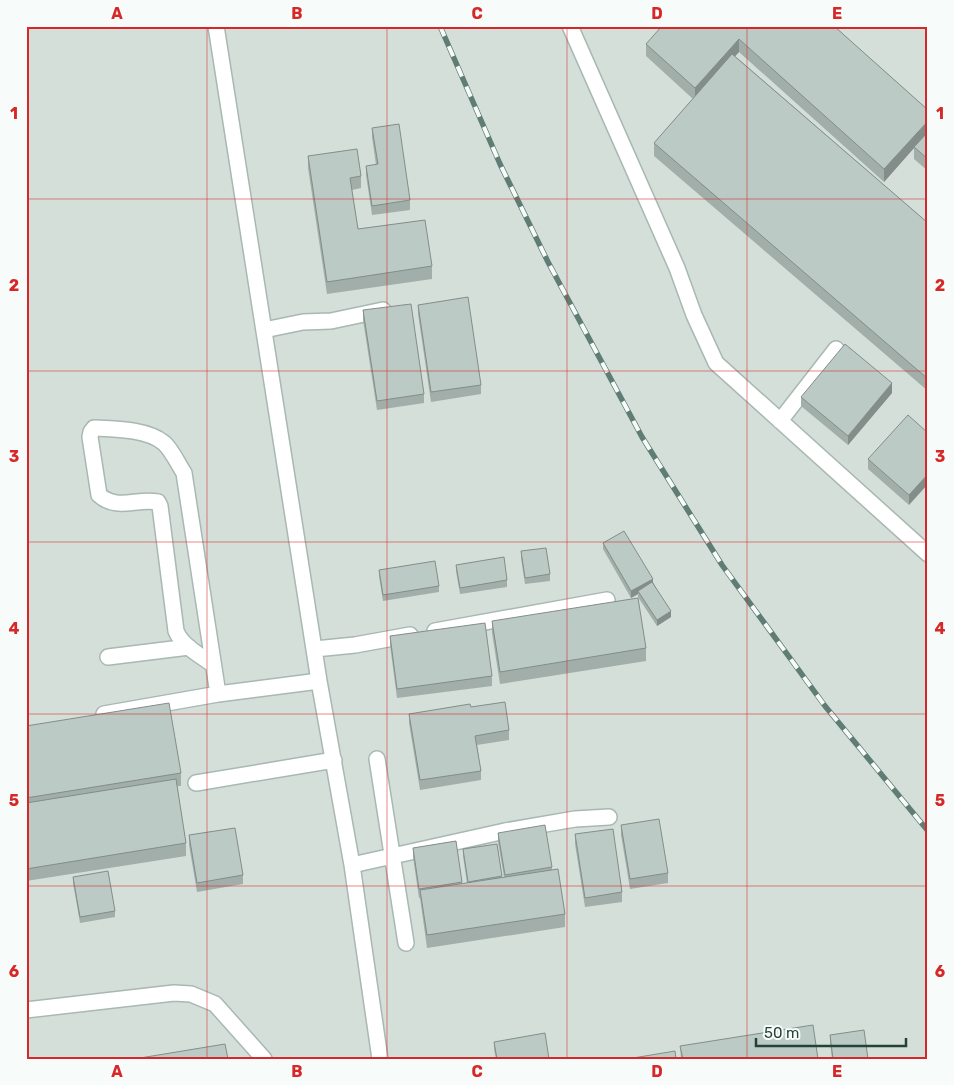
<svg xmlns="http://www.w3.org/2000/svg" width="954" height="1085" viewBox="0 0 954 1085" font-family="Rubik,sans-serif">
<rect width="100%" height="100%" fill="#e6efeb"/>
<!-- built -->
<path fill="#d4dfda" d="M26,26H928V1059H26Z"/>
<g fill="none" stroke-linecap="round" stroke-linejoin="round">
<defs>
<path id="minor" d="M216,26L319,681L352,865L380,1059
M570,26L677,268L694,315L716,363L928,554
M264,330L303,322L331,321L383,310
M780,421L836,349
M435,631L607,600
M315,649L355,645L410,635
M108,657L189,647
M212,664C200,655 182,646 176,631L160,506L158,502C136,498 117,511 99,495L90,437L91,432L94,428C115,429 147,429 164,443C172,450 178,464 184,473L218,694
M104,714L218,694L319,681
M377,759L406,943
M196,783L334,760
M352,865L505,831L575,819L609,817
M26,1010L174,993L191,994L215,1004L264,1059"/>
</defs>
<!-- minor casing -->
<use href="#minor" stroke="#a8b8b2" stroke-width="18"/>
<!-- minor -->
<use href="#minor" stroke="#fff" stroke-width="15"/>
<defs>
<path id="rail" d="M440,26L500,164L548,262L642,437L722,565L825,706L928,831"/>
</defs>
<!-- rail casing -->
<use href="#rail" stroke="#5f7d75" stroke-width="5.5"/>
<!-- rail -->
<use href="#rail" stroke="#f7fbf9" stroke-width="4" stroke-dasharray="11" stroke-linecap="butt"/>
</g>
<!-- wall -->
<path fill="#a1aea9" d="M834,26L928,110V171L914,159V148L884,182L739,52L735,56L928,223V391L654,156V143L693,99L646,56V44Z
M372,128L410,200V210L372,215L366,175V166L376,165L372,137Z
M308,156L361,176V188L352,190L358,229L432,266V279L327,294L308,168Z
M418,305L481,385V394L431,402L418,314Z
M363,310L424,394V403L377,410L363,320Z
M892,393L848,445L801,406V397Z
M928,433L909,505L868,469V459Z
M603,543L653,582L671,617L657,626L638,597V594L631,598L603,549Z
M521,551L550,574V581L525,584L521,558Z
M456,565L507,580V587L460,594L456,571Z
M379,570L439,586V592L383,601L379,576Z
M492,621L646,648V661L500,684L492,633Z
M390,636L492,676V686L397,698L390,645Z
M471,707L509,730V740L477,745L481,771V780L420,790L409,723V714Z
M26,726L181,773V786H177L186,843V856L26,881Z
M621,825L668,873V883L630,889L621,835Z
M498,833L552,867V870L565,914V927L427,948L420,898H419L413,857V848L456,841L462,884L467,883L463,856V849L497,844L502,878L504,877L498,842Z
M575,834L622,892V902L585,907L575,844Z
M189,835L243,875V884L197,892L189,845Z
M73,877L115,911V917L80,923L73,883Z
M830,1035L868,1059H832L830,1042Z
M494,1042L549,1059H496L494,1049Z
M680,1046L818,1059H681Z"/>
<!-- shaded-wall -->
<path fill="#838d89" d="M739,39V52L695,100V88Z
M928,121V134L914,147V148L884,182V169Z
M892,383V393L848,445V436Z
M928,474V484L909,505V495Z
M653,579V585L638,591V594L631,598V591Z
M671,611V617L657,626V620Z"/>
<!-- building -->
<path fill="#bbcac4" stroke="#838d89" d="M662,26H834L928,110V121L884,169L739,39L695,88L646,44Z
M732,54L928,223V379L654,143Z
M399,124L410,200L372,206L366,166L378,164L372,128Z
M928,132V159L914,147Z
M357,149L361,176L350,178L358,229L425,220L432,266L327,282L308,156Z
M468,297L481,385L431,392L418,305Z
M411,304L424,394L377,401L363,310Z
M845,344L892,383L848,436L801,397Z
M908,415L928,433V474L909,495L868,459Z
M624,531L653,579L631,591L603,543Z
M546,548L550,574L525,578L521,551Z
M504,557L507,580L460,588L456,565Z
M435,561L439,586L383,595L379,570Z
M652,582L671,611L657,620L638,591Z
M638,598L646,648L500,672L492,621Z
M485,623L492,676L397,689L390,636Z
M505,702L509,730L475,736L481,771L420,780L409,714L470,704L471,707Z
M169,703L181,773L26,798V726Z
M176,779L186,843L26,869V803Z
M659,819L668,873L630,879L621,825Z
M545,825L552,867L505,875L498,833Z
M235,828L243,875L197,883L189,835Z
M613,829L622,892L585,898L575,834Z
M456,841L462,882L419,889L413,848Z
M497,844L502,876L468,882L463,849Z
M558,869L565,914L427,935L420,890Z
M108,871L115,911L80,917L73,877Z
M813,1025L818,1059H683L680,1046Z
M864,1030L868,1059H833L830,1035Z
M545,1033L549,1059H497L494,1042Z
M225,1044L228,1059H134Z
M675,1051L676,1059H627Z"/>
<!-- grid -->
<path fill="none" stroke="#d62828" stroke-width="1" stroke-opacity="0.55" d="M207,26V1059M387,26V1059M567,26V1059M747,26V1059M26,199H928M26,371H928M26,542H928M26,714H928M26,886H928"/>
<!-- border -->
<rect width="954" height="1085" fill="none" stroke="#f7fbf9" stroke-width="55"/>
<!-- scale -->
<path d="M756 1038v8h150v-8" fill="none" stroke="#24423a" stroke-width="2.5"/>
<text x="764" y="1038" font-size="15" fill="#24423a" stroke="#f7fbf9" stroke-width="4" paint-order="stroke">50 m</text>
<rect x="28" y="28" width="898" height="1030" fill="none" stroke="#d62828" stroke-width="2"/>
<g font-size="16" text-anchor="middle" font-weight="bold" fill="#d62828">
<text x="117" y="19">A</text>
<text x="297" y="19">B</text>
<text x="477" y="19">C</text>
<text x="657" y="19">D</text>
<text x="837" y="19">E</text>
<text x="14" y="119">1</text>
<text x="940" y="119">1</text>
<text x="14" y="291">2</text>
<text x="940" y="291">2</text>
<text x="14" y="462">3</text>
<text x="940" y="462">3</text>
<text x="14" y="634">4</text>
<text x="940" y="634">4</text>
<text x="14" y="806">5</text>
<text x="940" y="806">5</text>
<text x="14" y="977">6</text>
<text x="940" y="977">6</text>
<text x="117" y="1077">A</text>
<text x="297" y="1077">B</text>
<text x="477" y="1077">C</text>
<text x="657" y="1077">D</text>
<text x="837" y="1077">E</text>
</g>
</svg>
